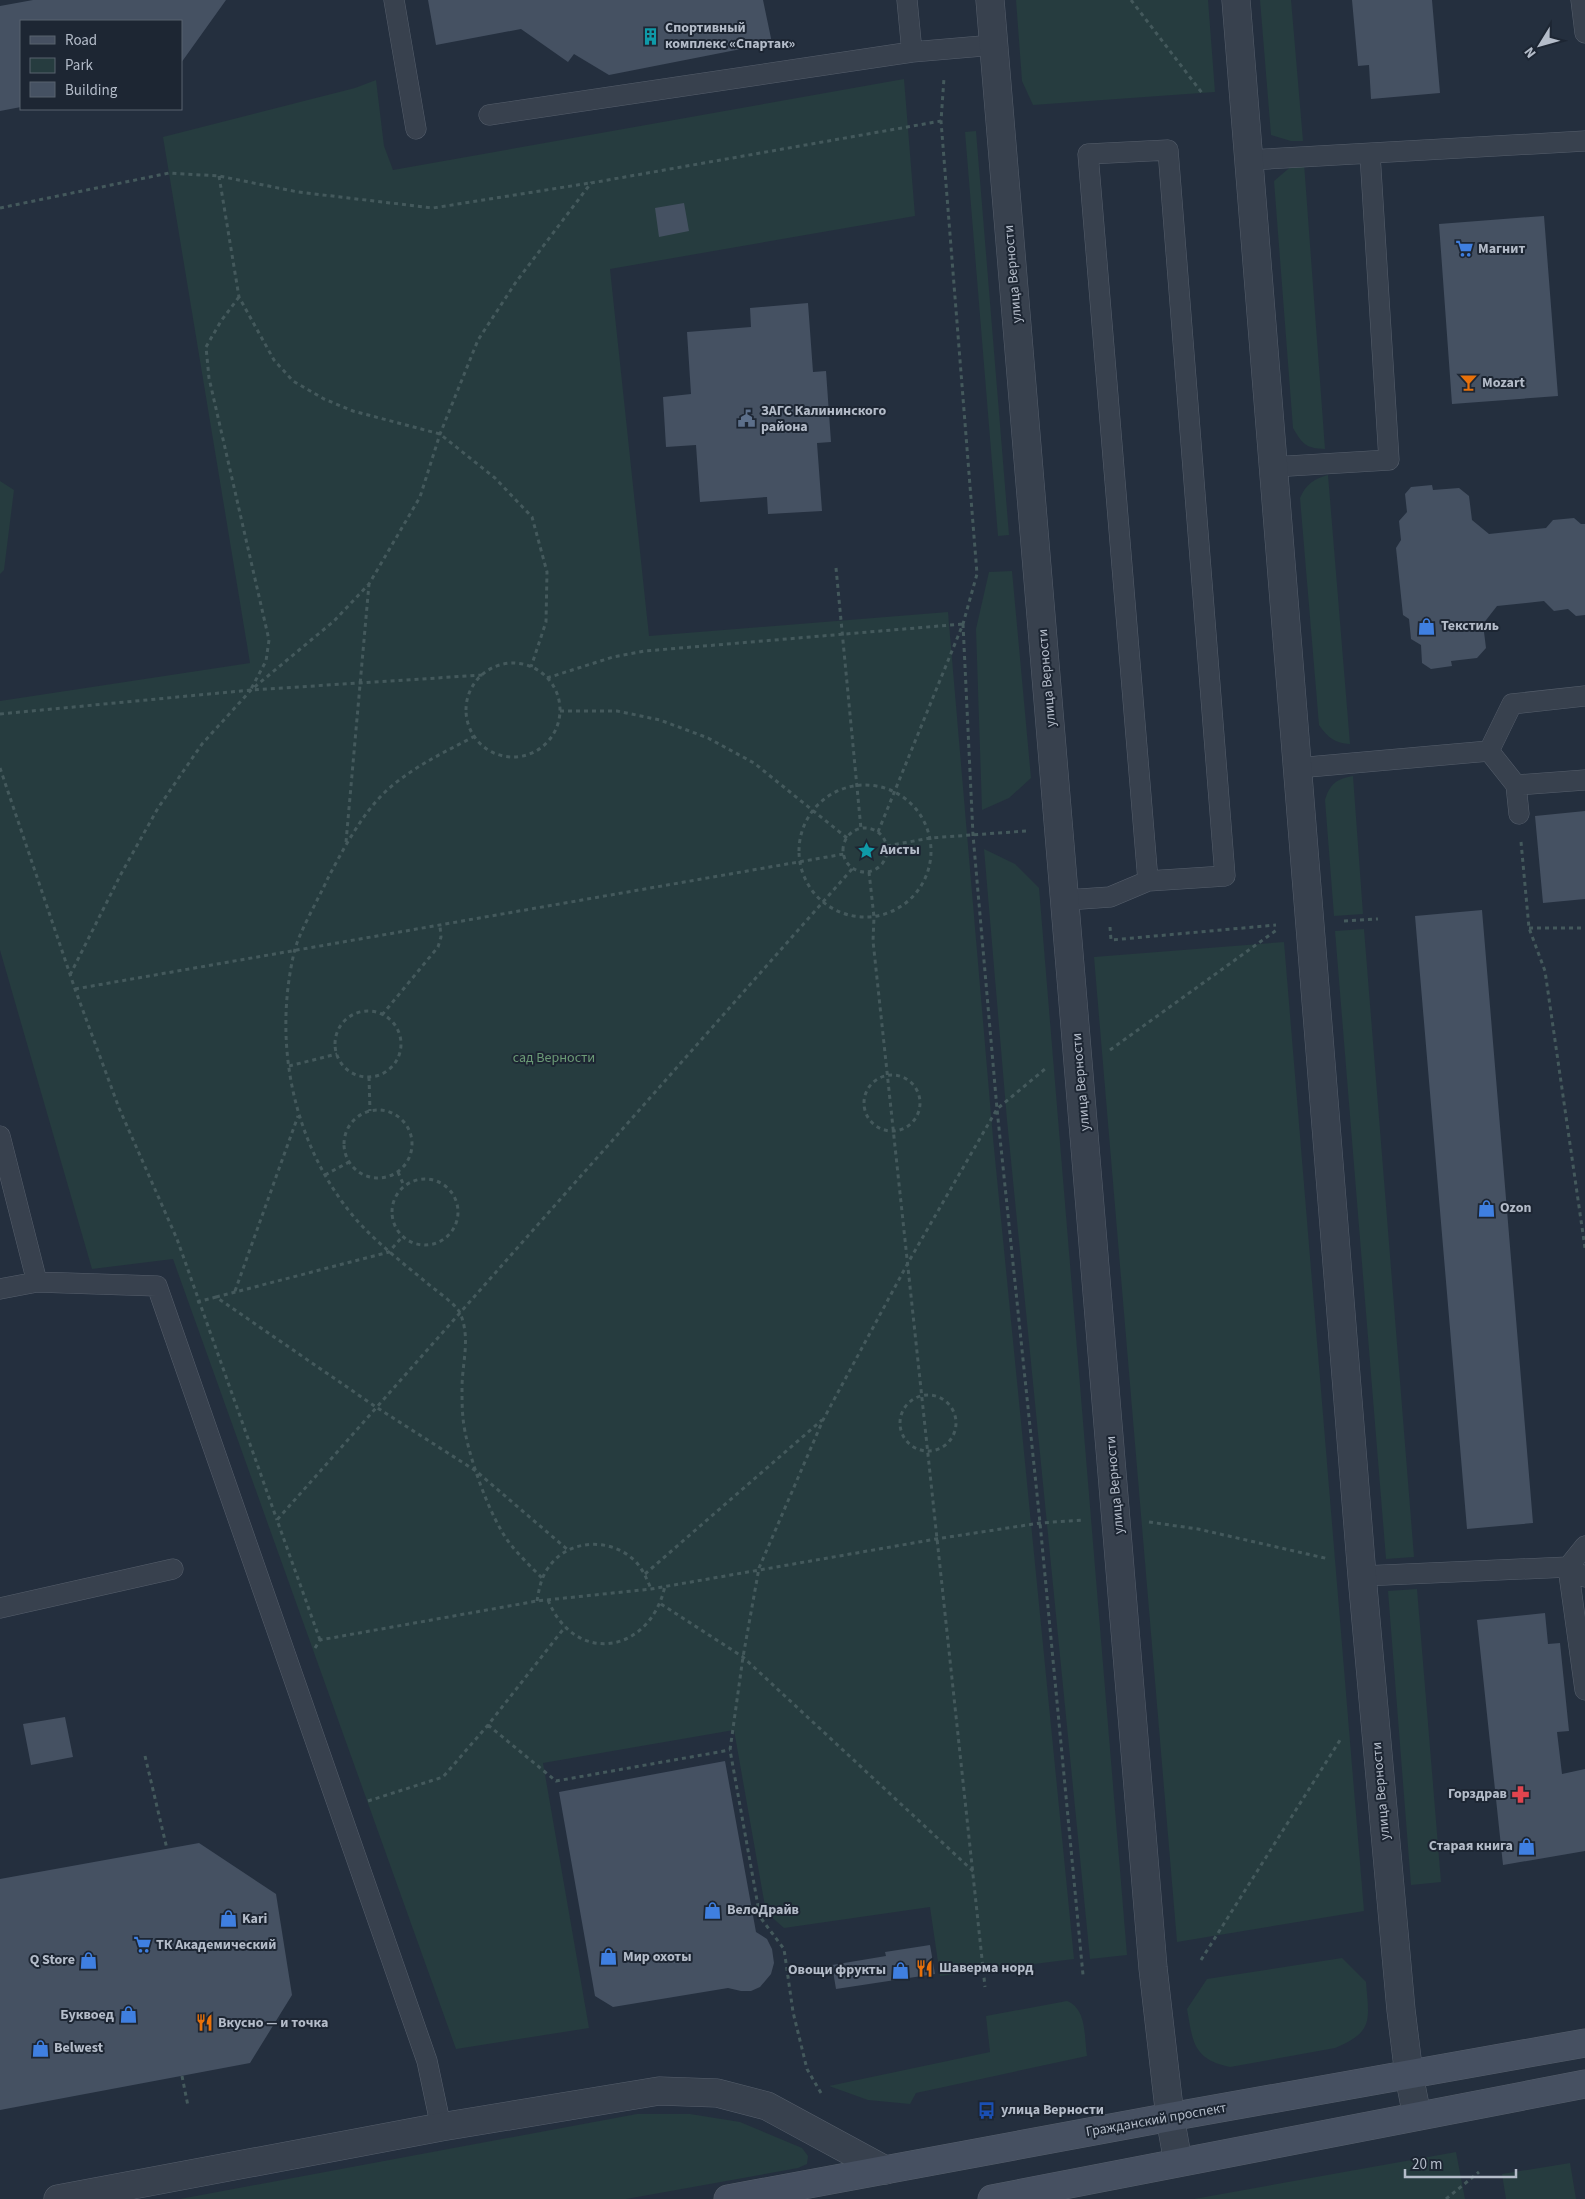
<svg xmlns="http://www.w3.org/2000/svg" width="1585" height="2199" viewBox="0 0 1585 2199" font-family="'Source Sans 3',sans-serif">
<rect width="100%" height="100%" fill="#242f3e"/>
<!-- green -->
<path fill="#263c3f" d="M1016,0H1208L1215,92L1033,105L1022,81Z
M1260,0H1291L1303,141H1291L1271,135Z
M904,79L915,216L610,269L649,636L948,612L993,1138L1074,1959L940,1976L930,1907L784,1928L766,1912L734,1730L543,1763L589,2028L456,2049L173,1259L92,1269L0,950V701L250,663L163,137L355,88L376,80L384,146L393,170Z
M976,131L1009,535L998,536L965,132Z
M1304,163L1325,449C1306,448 1303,445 1293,428L1274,181L1294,164Z
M1328,475L1350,744C1335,743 1328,738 1319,725L1300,498C1306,484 1314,479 1328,475Z
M0,481L14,490L4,570L0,574Z
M1012,571L1031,778L1009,798L982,810L976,629L989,572Z
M1353,776L1363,914L1334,916L1325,800C1330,784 1336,779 1353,776Z
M984,849L1015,864L1039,888L1127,1955L1090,1959L1007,1120Z
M1364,929L1414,1557L1386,1559L1335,931Z
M1284,942L1364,1911L1177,1942L1094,957Z
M1417,1589L1441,1882L1411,1885L1388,1591Z
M1342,1958L1366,1982C1369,2020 1374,2032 1335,2048L1230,2067C1192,2059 1193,2041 1187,2009L1207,1979Z
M1067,2001C1087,2009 1084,2036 1087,2056L916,2093L910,2104L868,2100L829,2086L990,2052L986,2016Z
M637,2114H690L740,2122L802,2148L808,2156L807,2164L798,2168L626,2199H180Z
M1456,2152L1465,2199H1194Z
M1570,2163L1576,2199H1506L1502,2174Z"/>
<!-- building -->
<path fill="#455162" d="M33,0H226L181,63V21H21V107L0,111V6Z
M428,0H763L772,43L609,75L574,54L568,62L521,29L436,45Z
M1352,0H1432L1440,93L1371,99L1369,65L1358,66Z
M684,203L689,231L659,237L655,208Z
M1544,216L1558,396L1452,404L1439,224Z
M808,303L813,372L826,371L831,442L817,443L822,511L768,514L767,497L700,502L696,445L666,447L663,397L691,394L687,332L751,327L750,308Z
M1432,485L1433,490L1459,488L1469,496L1472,520L1489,534L1546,528L1553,520L1574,518L1581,524H1585V615L1576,616L1568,609L1554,611L1544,601L1497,606L1483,624L1486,648L1477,658L1451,661L1452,666L1431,669L1422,663L1421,645L1411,639L1409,619L1403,615L1396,548L1401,540L1399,521L1407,512L1405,494L1411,487Z
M1585,811V899L1543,903L1535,816Z
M1482,910L1533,1523L1467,1529L1415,916Z
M1545,1613L1548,1644L1560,1643L1569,1731L1557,1732L1562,1774L1585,1769V1851L1503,1865L1477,1620Z
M65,1717L73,1757L31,1765L23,1724Z
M725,1761L756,1932L767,1939L772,1949L774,1963L771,1974L760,1987L751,1991H741L728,1988L613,2007L595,1996L559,1792Z
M199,1843L276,1894L292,1995L250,2063L0,2110V1879Z
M930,1945L935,1974L836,1989L832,1965L886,1956L885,1952Z"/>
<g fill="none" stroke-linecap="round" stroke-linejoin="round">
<defs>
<path id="lane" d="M394,0L416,129
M907,0L912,52
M1581,0L1585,33
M489,115L912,52L994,45
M1248,160L1585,141
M1272,467L1389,460L1370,154
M1489,751L1512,704L1585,696
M1297,768L1489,751L1516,785L1519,814
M1516,785L1585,780
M1066,900L1110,897L1148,881L1088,154L1168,150L1225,876L1148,881
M0,1136L37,1282
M0,1289L37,1282L157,1286L427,2061L441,2127
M1585,1546L1568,1567L1585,1690
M1362,1576L1568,1567L1585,1577
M0,1608L173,1569"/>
<path id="street" d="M990,0L1153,1968L1170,2117L1178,2162
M1236,0L1362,1576L1401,2010L1409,2075L1417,2116
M58,2199L441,2127L659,2091L717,2093L767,2106L885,2170"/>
<path id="secondary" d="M728,2199L1170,2117L1585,2043
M992,2199L1585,2084"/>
</defs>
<!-- lane casing -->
<use href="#lane" stroke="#565f6c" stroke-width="21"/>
<!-- street casing -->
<use href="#street" stroke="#565f6c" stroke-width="29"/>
<!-- secondary casing -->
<use href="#secondary" stroke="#565f6c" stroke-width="29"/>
<!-- path -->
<path stroke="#44595c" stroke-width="3" stroke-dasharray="4 4" stroke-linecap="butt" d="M1131,0L1202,93
M219,176L239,297L274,360L293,381L324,399L353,411L440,434L495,478L532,517L547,572L546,622L531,667
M0,208L169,173L219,176L298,192L433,208L590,183
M239,297L221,321L206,347L209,378L269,640L266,661L251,689
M836,568L861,829
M963,624L973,835L997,1109L1040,1523L1083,1975
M466 710a47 47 0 1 1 94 0a47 47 0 1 1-94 0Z
M547,678L613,657L645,651L963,624
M560,711H617L660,720L708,738L754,763L847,838
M0,714L251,690L483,675
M475,736C443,753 412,767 385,792C362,814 342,851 327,880C318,900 298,934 294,953C274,1039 291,1132 343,1203C366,1235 397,1258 427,1283C435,1290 456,1304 460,1313C471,1338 462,1363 462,1388C462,1398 462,1408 463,1418C466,1451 490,1519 511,1545C520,1556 531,1567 542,1578
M0,768L75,989L119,1108L177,1239L277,1520
M799 851a66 66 0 1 1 132 0a66 66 0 1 1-132 0Z
M843 850a22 22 0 1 1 44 0a22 22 0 1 1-44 0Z
M878,832L963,624L977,574L941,121L944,78
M346,842L369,584
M1521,842L1529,928L1545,971L1585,1248
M887,846L930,838L1026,831
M869,872L874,917L873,941L985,1987
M1344,921L1378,919
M1110,927L1111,940L1276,925
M1529,928H1585
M70,975L121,874L158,808L202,744L251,690L334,621L369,584L420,497L440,434L478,340L516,282L591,183L941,121
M75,989L844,854
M335 1044a33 33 0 1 1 66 0a33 33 0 1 1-66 0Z
M382,1015L438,947L441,937L440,926
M1110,1050L1278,929
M289,1066L337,1054
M864 1103a28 28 0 1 1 56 0a28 28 0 1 1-56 0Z
M369,1077L370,1111
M344 1144a34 34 0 1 1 68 0a34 34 0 1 1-68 0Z
M398,1172L404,1186
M325,1175L349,1162
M392 1212a33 33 0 1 1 66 0a33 33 0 1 1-66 0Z
M235,1291L298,1116
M216,1297L389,1252L402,1237
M197,1302L216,1297L376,1407L476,1471L568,1550
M900 1423a28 28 0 1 1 56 0a28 28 0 1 1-56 0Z
M1149,1522L1198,1529L1329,1559
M645,1574L822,1420
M548,1600C575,1666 650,1654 665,1586
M537,1601C539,1589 541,1578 548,1568C568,1538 612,1537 636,1562C643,1570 647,1579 651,1589
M661,1604L743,1657L974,1872
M320,1640L277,1520L853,868
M315,1648L320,1640L537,1601L651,1589L936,1539L1040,1523L1083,1520
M488,1725L556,1781L730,1750
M145,1756L167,1849
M368,1801L443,1777L488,1725L565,1627
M1201,1960L1342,1737
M182,2076L188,2106
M821,2093L807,2069L793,2012L784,1949L760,1917L730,1750L743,1657L759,1568L823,1420L909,1261L997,1109L1045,1069
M1446,2199L1479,2172"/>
<!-- lane -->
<use href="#lane" stroke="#38414e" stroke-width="20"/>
<!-- street -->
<use href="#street" stroke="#38414e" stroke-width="28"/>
<!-- secondary -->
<use href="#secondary" stroke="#465061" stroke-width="28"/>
</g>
<!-- icons -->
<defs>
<symbol id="building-bare" viewBox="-9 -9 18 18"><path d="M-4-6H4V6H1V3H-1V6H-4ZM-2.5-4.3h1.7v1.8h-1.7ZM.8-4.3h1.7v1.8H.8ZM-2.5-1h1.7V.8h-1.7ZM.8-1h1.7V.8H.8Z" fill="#0f9aa8" stroke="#1d2633" stroke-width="2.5" paint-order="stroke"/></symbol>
<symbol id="supermarket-bare" viewBox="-9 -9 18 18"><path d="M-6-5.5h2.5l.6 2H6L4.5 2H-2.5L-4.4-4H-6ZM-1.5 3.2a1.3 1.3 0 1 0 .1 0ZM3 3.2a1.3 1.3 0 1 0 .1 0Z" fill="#3f7fe0" stroke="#1d2633" stroke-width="2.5" paint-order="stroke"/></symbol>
<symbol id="bar-bare" viewBox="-9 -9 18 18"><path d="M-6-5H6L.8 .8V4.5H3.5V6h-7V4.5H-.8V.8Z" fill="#e8710a" stroke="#1d2633" stroke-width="2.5" paint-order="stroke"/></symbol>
<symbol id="civic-bare" viewBox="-9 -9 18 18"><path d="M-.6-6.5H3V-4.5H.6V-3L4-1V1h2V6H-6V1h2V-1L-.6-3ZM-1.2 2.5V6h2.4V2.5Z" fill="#5c6f8a" stroke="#1d2633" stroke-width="2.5" paint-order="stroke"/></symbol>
<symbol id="shop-bare" viewBox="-9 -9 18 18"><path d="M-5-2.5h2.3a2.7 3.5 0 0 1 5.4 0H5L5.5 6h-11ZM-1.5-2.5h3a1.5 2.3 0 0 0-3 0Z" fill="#3f7fe0" stroke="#1d2633" stroke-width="2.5" paint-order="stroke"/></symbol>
<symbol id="sight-bare" viewBox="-9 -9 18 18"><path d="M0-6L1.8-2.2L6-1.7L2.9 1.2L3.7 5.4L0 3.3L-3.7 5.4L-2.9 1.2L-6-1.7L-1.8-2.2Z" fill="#0f9aa8" stroke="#1d2633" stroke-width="2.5" paint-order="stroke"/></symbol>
<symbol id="pharmacy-bare" viewBox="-9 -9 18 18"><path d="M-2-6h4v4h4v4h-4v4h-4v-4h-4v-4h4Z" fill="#e0444e" stroke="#1d2633" stroke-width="2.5" paint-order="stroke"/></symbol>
<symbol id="restaurant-bare" viewBox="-9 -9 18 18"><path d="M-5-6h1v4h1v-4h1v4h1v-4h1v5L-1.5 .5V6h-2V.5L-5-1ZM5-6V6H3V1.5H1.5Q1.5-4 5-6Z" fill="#e8710a" stroke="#1d2633" stroke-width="2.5" paint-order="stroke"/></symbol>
<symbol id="bus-bare" viewBox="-9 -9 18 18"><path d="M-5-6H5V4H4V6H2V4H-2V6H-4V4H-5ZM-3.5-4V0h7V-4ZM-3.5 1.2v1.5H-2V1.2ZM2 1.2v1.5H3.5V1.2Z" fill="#1a4fb4" stroke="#1d2633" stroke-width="2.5" paint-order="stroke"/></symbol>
</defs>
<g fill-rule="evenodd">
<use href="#building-bare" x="638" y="24" width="25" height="25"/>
<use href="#supermarket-bare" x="1452" y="236" width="25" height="25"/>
<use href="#bar-bare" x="1456" y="370" width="25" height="25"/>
<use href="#civic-bare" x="734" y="406" width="25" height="25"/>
<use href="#shop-bare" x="1414" y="614" width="25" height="25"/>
<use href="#sight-bare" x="854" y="838" width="25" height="25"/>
<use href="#shop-bare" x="1474" y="1196" width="25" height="25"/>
<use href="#pharmacy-bare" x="1508" y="1782" width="25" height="25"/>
<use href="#shop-bare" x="1514" y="1834" width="25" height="25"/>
<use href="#shop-bare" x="700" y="1898" width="25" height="25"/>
<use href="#shop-bare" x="216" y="1906" width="25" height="25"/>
<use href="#supermarket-bare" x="130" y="1932" width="25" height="25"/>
<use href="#shop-bare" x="596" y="1944" width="25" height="25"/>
<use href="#shop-bare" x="76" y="1948" width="25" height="25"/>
<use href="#restaurant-bare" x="912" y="1956" width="25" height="25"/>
<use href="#shop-bare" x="888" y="1958" width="25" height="25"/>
<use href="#shop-bare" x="116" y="2002" width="25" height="25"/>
<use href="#restaurant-bare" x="192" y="2010" width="25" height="25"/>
<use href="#shop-bare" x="28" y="2036" width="25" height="25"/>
<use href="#bus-bare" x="974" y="2098" width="25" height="25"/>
</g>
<g text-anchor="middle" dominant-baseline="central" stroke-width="4" stroke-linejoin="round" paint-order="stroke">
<!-- poi labels -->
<g font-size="14" font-weight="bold" fill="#b4bcc9" stroke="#1d2633" text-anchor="start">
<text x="665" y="28">Спортивный<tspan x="665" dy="16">комплекс «Спартак»</tspan></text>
<text x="1478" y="249">Магнит</text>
<text x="1482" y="383">Mozart</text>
<text x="761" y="411">ЗАГС Калининского<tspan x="761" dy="16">района</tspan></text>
<text x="1441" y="626">Текстиль</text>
<text x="880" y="850">Аисты</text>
<text x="1500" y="1208">Ozon</text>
<text x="1507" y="1794" text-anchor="end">Горздрав</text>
<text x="1513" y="1846" text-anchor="end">Старая книга</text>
<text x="727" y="1910">ВелоДрайв</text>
<text x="242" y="1919">Kari</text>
<text x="156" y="1945">ТК Академический</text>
<text x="623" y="1957">Мир охоты</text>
<text x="75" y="1960" text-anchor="end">Q Store</text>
<text x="939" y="1968">Шаверма норд</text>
<text x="886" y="1970" text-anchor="end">Овощи фрукты</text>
<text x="114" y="2015" text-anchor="end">Буквоед</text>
<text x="218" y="2023">Вкусно — и точка</text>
<text x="54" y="2048">Belwest</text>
<text x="1001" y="2110">улица Верности</text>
</g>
<!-- street labels -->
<g font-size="14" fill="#b4bcc9" stroke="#1d2633">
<text transform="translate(1013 274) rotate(-95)">улица Верности</text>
<text transform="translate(1047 678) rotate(-95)">улица Верности</text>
<text transform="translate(1081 1082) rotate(-95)">улица Верности</text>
<text transform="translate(1115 1485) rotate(-95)">улица Верности</text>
<text transform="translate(1381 1791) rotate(-95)">улица Верности</text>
<text transform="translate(1156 2120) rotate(-10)">Гражданский проспект</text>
</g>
<!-- park labels -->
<g font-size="14" fill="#6b9a76" stroke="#1d2633">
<text x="554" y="1058">сад Верности</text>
</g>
</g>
<!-- legend -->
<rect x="20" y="20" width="162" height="90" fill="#1d2633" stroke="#59626f"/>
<rect x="30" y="36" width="25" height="8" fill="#465061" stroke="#59626f"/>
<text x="65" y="45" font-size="15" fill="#b4bcc9">Road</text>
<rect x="30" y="58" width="25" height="15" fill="#263c3f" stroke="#59626f"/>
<text x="65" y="70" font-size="15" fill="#b4bcc9">Park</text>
<rect x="30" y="82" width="25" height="15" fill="#455162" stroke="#59626f"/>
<text x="65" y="95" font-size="15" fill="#b4bcc9">Building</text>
<!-- north arrow -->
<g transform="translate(1540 45) rotate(233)" stroke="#1d2633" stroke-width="4" paint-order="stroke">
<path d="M0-4L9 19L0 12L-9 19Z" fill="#b4bcc9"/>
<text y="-8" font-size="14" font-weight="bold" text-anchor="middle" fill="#b4bcc9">N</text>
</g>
<!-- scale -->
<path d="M1405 2169v8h111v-8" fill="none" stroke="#b4bcc9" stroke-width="2.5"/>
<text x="1412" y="2169" font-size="15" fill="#b4bcc9" stroke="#1d2633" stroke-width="4" paint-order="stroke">20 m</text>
</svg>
